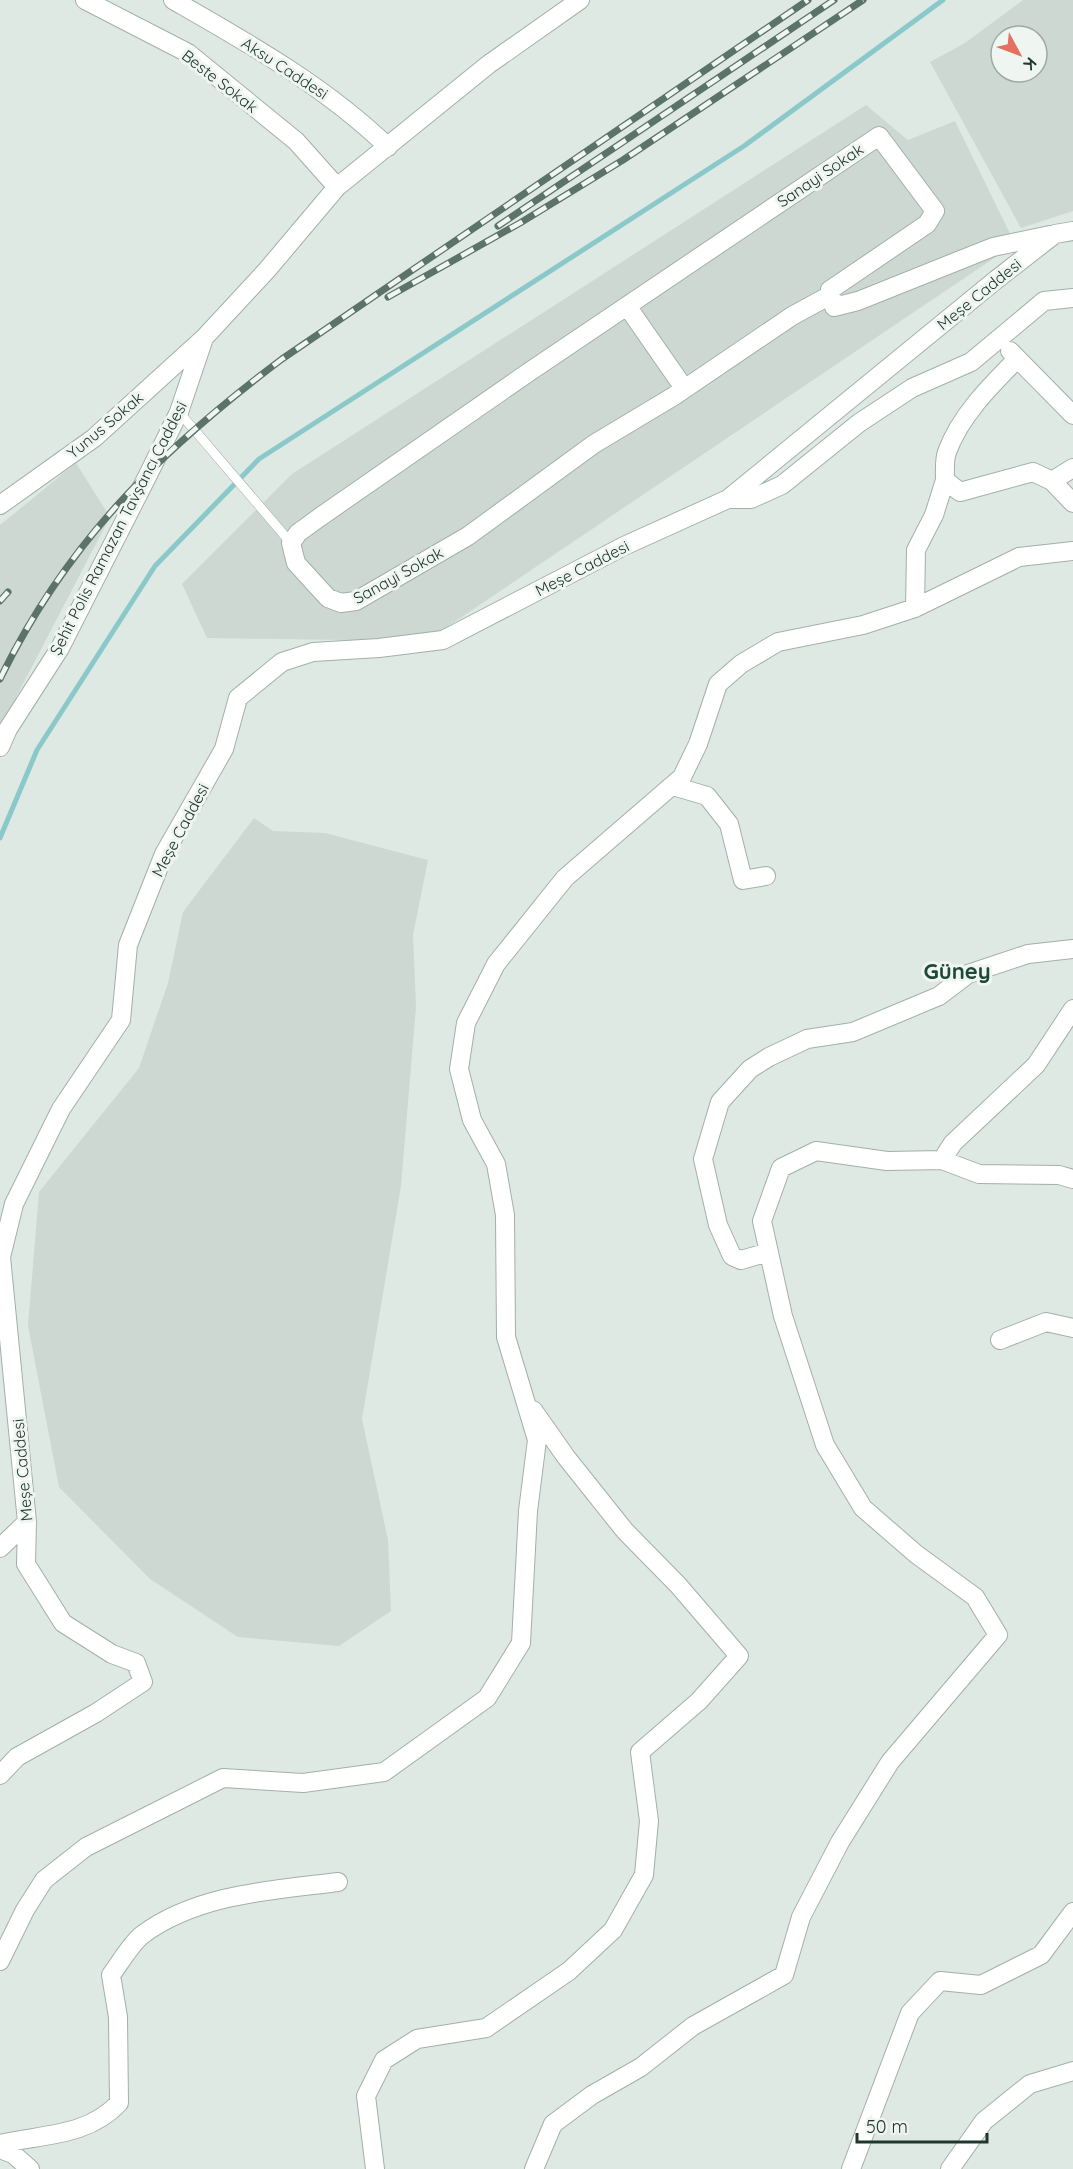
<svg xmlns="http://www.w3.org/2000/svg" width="1073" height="2169" viewBox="0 0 1073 2169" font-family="Quicksand,sans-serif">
<rect width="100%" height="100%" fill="#dfe9e3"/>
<!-- built -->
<path fill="#cdd8d2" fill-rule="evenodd" d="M1023,0H1073V211L1021,228L930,62L965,43ZM1001,36H1037V72H1001Z
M866,105L908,140L955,121L1015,244L426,641L207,638L182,584L292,474Z
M76,463L110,517L0,728V525Z
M254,818L273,831L325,833L428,860L413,935L416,1007L401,1186L362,1419L388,1540L391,1611L339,1646L238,1637L150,1579L59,1487L28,1326L39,1192L139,1068L168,983L183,912Z"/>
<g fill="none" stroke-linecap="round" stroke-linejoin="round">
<!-- stream -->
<path stroke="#8bc8ca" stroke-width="5" d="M0,838L37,750L155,566L259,459L744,146L943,0"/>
<defs>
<path id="lane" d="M179,412L291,543"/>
<path id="street" d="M85,0L188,53L296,141L337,187
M173,0C248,43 325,86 388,147
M832,298H825L792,316L674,396L594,444L468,536L356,601L341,603L328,598L296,563L291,543L298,533L320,517L529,372L879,136L935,211L927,224L830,290L834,307L858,301L993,247L1050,235
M627,306L684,388
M1010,351L1073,415
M1017,359C991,385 960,416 947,452C944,460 945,471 945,480L960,492L1033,472L1052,481L1073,468
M1052,481L1073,503
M728,499H751L782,485L859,423L912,388L971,362L1044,301L1073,298
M0,505L94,438L203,339
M915,608L916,550L934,515L945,480
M0,747L8,729L60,648L149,473L179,412L204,338L267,270L337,187L489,64L580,0
M673,786L707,796L729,824L743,880L766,876
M1073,1009L1036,1065L953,1143L942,1160L979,1174L1059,1175L1073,1179
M769,1252L741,1260L732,1256L718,1225L703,1159L720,1102L750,1069L769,1057L807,1039L853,1032L939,996L968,974L1028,954L1073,949
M1000,1340L1046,1322L1073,1328
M0,1548L27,1522
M0,1775L17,1757L96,1713L143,1682L136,1663L112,1654L63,1623L26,1564L27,1522L1,1257L14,1204L61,1109L121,1020L128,945L164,854L224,749L238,698L282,662L313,652L379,648L443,640L624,546L728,499L997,279L1055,234L1073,231
M0,1961L25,1910L44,1880L86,1847L223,1778L303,1783L384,1772L487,1698L521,1643L528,1511L537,1440L506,1337L505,1215L496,1164L472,1120L459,1069L466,1023L496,964L565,878L682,777L698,744L718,684L741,664L778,642L863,625L915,608L1019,557L1073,551
M0,2144C42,2134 87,2137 119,2103L118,2017L111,1975C120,1963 130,1945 142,1935C197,1894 273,1890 338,1882
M0,2149L13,2154L30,2169
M375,2169L366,2096L384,2060L417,2039L486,2028L569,1971L613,1930L644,1875L649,1821L640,1752L699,1701L739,1656L678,1585L625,1531L566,1457L533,1410
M534,2169L553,2124L592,2095L641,2067L693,2026L784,1975L801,1917L840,1842L890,1762L998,1635L975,1597L916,1554L863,1508L825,1445L783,1316L762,1221L781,1168L816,1151L887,1161L942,1160
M851,2169L910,2013L940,1981L981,1985L1041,1955L1073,1912
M950,2169L984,2121L1030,2084L1073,2071"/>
</defs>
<!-- lane casing -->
<use href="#lane" stroke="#a2b0a9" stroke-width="10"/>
<!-- street casing -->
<use href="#street" stroke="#a2b0a9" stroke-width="20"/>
<!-- lane -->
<use href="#lane" stroke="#fff" stroke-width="9"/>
<!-- street -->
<use href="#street" stroke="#fff" stroke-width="18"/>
<defs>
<path id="rail" d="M498,226L834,0
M388,297L520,223L623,160L863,0
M0,601L8,592
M0,679C67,541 161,450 282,359L808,0"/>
</defs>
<!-- rail casing -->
<use href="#rail" stroke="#5c736a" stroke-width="7"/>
<!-- rail -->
<use href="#rail" stroke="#eff6f1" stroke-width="4.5" stroke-dasharray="14" stroke-linecap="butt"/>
</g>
<g text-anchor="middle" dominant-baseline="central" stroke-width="6" stroke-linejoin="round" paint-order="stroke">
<!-- street labels -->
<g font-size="16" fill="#21372e" stroke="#eff6f1">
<text transform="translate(285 68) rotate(33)">Aksu Caddesi</text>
<text transform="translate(220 81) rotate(38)">Beste Sokak</text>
<text transform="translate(820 175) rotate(-34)">Sanayi Sokak</text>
<text transform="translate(979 294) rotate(-39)">Meşe Caddesi</text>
<text transform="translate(105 425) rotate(-40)">Yunus Sokak</text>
<text transform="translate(118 528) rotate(-63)">Şehit Polis Ramazan Tavşancı Caddesi</text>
<text transform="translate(582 568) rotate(-27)">Meşe Caddesi</text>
<text transform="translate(398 575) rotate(-29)">Sanayi Sokak</text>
<text transform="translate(180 830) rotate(-62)">Meşe Caddesi</text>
<text transform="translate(22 1470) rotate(-95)">Meşe Caddesi</text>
</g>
<!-- district labels -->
<g font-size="22" font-weight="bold" fill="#204738" stroke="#eff6f1">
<text x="957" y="971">Güney</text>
</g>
</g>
<!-- north arrow -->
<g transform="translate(1019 54) rotate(131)"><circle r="28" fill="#eff6f1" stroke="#9daaa3" stroke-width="1.5"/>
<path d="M0-4.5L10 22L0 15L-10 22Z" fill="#e56f60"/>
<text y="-9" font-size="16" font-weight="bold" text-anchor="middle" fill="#21372e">K</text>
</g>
<!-- scale -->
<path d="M857 2133v9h130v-9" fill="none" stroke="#21372e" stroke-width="3"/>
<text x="866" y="2133" font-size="18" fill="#21372e" stroke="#eff6f1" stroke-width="4.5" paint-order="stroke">50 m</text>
</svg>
